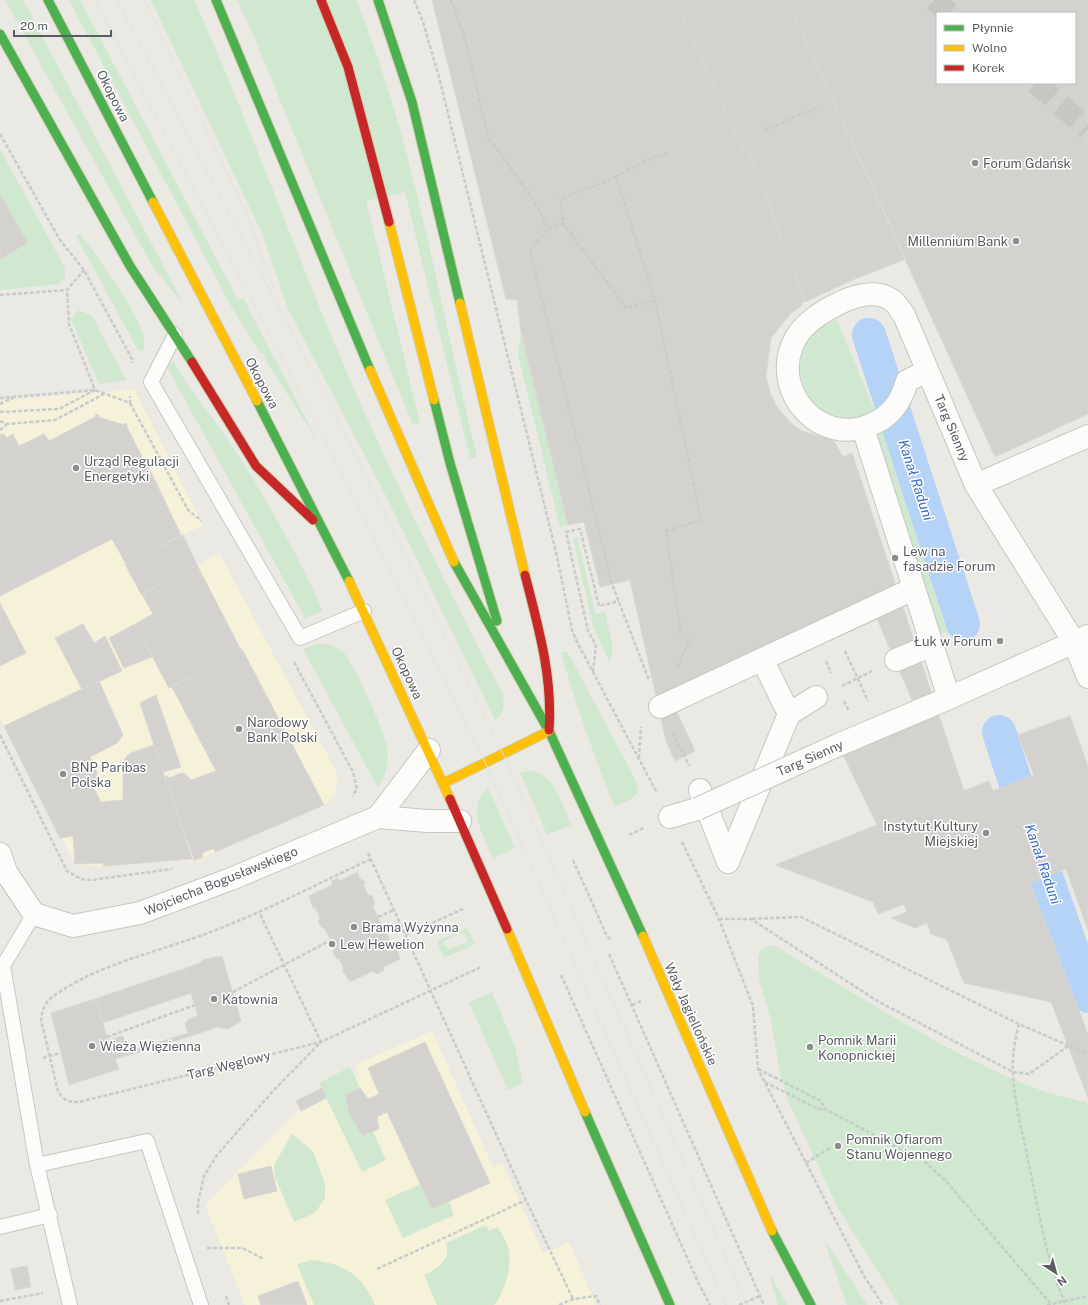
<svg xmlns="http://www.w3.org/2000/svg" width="1088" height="1305" viewBox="0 0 1088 1305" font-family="'Public Sans',sans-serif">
<rect width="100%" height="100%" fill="#eae9e3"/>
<!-- commercial -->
<path fill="#f6f2da" d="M134,389L203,525L125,564L142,594L219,553L335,769L338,782L334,796L324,805L197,860L104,866L75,864L0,719V401Z
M432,1031L493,1167L502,1163L543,1253L569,1242L596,1305H245L205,1205L299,1109L296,1101L324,1093L360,1077L355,1065Z"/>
<!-- green -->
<path fill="#d0e7d0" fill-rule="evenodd" d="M5,0H23L184,305L153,267Z
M69,0H80L238,300L243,298L318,442L265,359L266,358L264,353L261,354L231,306Z
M151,0H194C250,123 294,251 348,375C395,484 449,590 503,695C505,706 503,714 495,720L388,500L287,307L262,233Z
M237,0H356C415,144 438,301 476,452V456L474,458H470L405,192L366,201L420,423L413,425L255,39Z
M0,149L65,268V277L58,284L0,290V259L28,243L0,194Z
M80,234C93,251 156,333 143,351L138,350L76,236Z
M79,310L92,316L126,380L99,384L71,319Z
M837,320L876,414C867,416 855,420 846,419C838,419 829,415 823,411C794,392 791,344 823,326C827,323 833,322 837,320Z
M521,332L568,525L560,527L518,354Z
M173,361C189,390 212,416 230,443C266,497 296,552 323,611L305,618L168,369L169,364Z
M883,429L947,632L938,635L873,434Z
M577,537L596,614L605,612L613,648L610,662L594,629L573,538Z
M319,644C329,644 337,646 344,653C353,663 386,734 387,747C389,761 386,777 378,788L303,649Z
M567,651L636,781L638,792L632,799L614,806C594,756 576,705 561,653Z
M533,771C556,777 562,805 571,825L547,835L520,772Z
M488,788L515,848L493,858C483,834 465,809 488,788Z
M467,928L475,944L444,958L437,941ZM461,933L466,935L468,942L449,949L443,943L444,941Z
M768,946H775C860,996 943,1052 1035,1088C1052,1095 1071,1098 1088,1103V1305H899L838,1208L790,1105L781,1078L771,1020L759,979L758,956L761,950Z
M492,992L514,1044L523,1083L508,1090L469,1003Z
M350,1067L360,1088L345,1095L350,1116L363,1136L373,1132L386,1160L362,1172L319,1083Z
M292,1134L313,1151L325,1184V1198L315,1213L294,1222L275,1177L274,1165Z
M420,1184L432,1209L449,1202L454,1215L403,1238L385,1200Z
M486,1225L489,1231L498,1227C501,1233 506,1240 508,1247C513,1264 505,1292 494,1305H437L424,1275C438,1268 451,1261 446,1243Z
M825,1242H826L867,1305H847Z
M313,1260C345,1264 362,1275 375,1305H314L297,1264Z
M769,1273L787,1305H778Z"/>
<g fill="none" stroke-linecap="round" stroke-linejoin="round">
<!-- canal -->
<path stroke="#b5d2f7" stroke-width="34" d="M869,335L963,624
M999,732L1047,879L1088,996"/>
</g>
<!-- building -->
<path fill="#d3d2ce" stroke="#d9d8d2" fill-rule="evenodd" d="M432,0H675L744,152L749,150L805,302L801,303L802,306L791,313L771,338L766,376L770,393L777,407L791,423L802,431L834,441L843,457L852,453L964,791L877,825L834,736L913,702L877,619L676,710L695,751L675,761L666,741L630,580L600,587L584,522L568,525L521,332L517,300L506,299Z
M675,0H787L906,259L850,281L805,302L749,150L744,152Z
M787,0H1088V414L995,457ZM937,13H1075V83H937Z
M0,194L28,243L0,259Z
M96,414L99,415L98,417L124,425V423L127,424V427L143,459L152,474L181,535L126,564L112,539L0,596V435L4,434L6,438L13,434L19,446L44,434L49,441L95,417Z
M183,535L197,565L141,594L125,564Z
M197,565L241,650L169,688L135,624L153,614L142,594Z
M0,603L26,653L0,666Z
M83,624L94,643L105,636L122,671L82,689L55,638Z
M135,624L152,657L124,668L109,638Z
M242,649L324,805L215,852L214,848L202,853L203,857L194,860L165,778L167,776L170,778L178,774L184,773L191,780L216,771L172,687Z
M99,681L123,735L117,743L90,757L97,773L96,780L92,785L101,802L123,800V768L125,758L131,753L154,745L192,859L104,866L103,863L75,864L73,836L60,838L4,726Z
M156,695L181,767L163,772L140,703Z
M1070,716L1088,766V930L1066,869L1030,883L1088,1034V1098L1051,1002L964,983L947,940L931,934L927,923L915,928L891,918L907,912L904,904L878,914L873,902L775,865L989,781L993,791L1034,775L1018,735Z
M357,872L361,880H363L365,884H363L368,895L372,896L375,903L373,907L382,925L384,924L385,927L387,926L390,932L388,933V936L391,943L396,945L400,959L383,967L384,970L377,974L373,971L350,982L342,970L344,969L339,959L336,958L333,952L335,948L325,929L322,928L318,922L320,918L315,907L313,908L309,896L332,885V881L338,878L340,881Z
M222,956L241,1021L228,1029L217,1027L194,1035L188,1033L185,1024L189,1019L198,1015L183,969L200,963L205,959Z
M183,969L191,993L103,1023L95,999Z
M95,999L108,1040L123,1036L129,1055L115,1059L119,1069L69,1085L51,1013Z
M188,1033L194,1035L129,1055L128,1052Z
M425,1042L490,1183L432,1209L387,1112L377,1117L379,1129L363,1136L350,1116L345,1095L360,1088L368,1099L379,1094L368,1068Z
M322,1088L326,1098L301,1111L296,1101Z
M271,1166L277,1191L244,1199L238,1174Z
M27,1266L31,1287L15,1290L11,1269Z
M298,1281L307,1305H261L258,1296Z"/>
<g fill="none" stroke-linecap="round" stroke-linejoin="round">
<!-- secondary-tunnel -->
<path stroke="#c6c6c3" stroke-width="22" stroke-dasharray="22 11" stroke-linecap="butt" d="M934,0L950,13
M1036,83L1088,129"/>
<defs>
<path id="lane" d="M175,335L151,382L300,638L364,611
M34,914L3,966L37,1165L70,1305
M37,1165L147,1141L201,1305
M0,1227L50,1215"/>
<path id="street" d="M927,371L907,381C901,402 891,417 870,425C821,446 773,394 792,346C800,323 826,309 846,300C861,294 879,290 893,301C897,304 900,310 904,315L976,485L1074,642L1088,677
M863,428L949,698
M976,485L1088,436
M896,660L932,645
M660,707L913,589
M789,714L816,697
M838,745L949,698L1088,636
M700,790L728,862
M378,817L429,750
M670,817L697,809
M0,854L6,872L34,914L73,926L140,913L231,879L378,817L428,821H460
M728,862L789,714L767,669"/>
<path id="fast" d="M48,0L153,202
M216,0L370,370
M378,0L412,102L460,303
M0,34L130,266L192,362
M434,400L450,463L497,621
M257,401L349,581
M454,562L549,731L643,936
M585,1112L670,1305
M772,1231L811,1305"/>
<path id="slow" d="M153,202L257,401
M389,222L434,400
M460,303L525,575
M370,370L454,562
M349,581L450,799
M444,783L549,731
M507,929L585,1112
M643,936L772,1231"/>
<path id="jam" d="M321,0L348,67L389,222
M192,362L256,466L313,520
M525,575C538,626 553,677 549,730
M450,799L507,929"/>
</defs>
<!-- lane casing -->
<use href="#lane" stroke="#c6c7c5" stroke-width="16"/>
<!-- street casing -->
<use href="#street" stroke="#c6c7c5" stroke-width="24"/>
<!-- fast casing -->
<use href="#fast" stroke="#d3ceb0" stroke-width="11"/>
<!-- slow casing -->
<use href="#slow" stroke="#d3ceb0" stroke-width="11"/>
<!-- jam casing -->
<use href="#jam" stroke="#d3ceb0" stroke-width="11"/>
<!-- path -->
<path stroke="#c6ccca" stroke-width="2.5" stroke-dasharray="4 2" stroke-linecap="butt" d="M414,0L423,22L439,77L556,552L572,630L577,642L657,793
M451,0L465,38L488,137L533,199L548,228
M764,130L817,108
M0,134L60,240L84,270L132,359V363
M616,177L651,158L669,153
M563,223L548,228L530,250L612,584L649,680
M0,295L67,290L84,270
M655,300L626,308L563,223L561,199L616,177L655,300L701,520L666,531L681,636
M0,398L95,390L130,403V396
M130,403L188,510L202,521
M0,404L13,398
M0,412L59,409L95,390L69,324L67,290
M0,421L7,424L55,420L104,394
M0,430L7,424
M845,651L868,701
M826,661L831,673
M294,662L353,772L357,789L352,796
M677,668L690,639
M593,672L596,645L588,631L566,532L580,529L599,606L619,601
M842,686L872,671
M844,701L849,711
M673,732L689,766
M0,735L67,871L81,879L91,880L172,869
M639,758L641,727
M629,835L644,828
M682,842L719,919L753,1006L758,1069L864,1276L883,1305
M368,853L526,1200L573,1299
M371,859C317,884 264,912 208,933C158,952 102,963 58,993C47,999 42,1008 41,1020L58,1091C65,1104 74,1103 87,1100L321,1042L481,967
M573,860L607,936L612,941
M378,917L394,910
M719,919H751L879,1002L1013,1072L1029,1074L1068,1046
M752,919L801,917L1019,1024L1088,1054
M405,935L463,909
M609,954L764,1305
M561,975L698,1282L710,1305
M233,992L331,940
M632,1005L641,1001
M1019,1024C1015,1040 1012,1056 1013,1072C1014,1103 1023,1134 1029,1165C1039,1211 1046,1262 1066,1305
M107,1037L195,1005
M43,1058L60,1053
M758,1069L821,1101L825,1109L925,1162L945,1180L1050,1303
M765,1082L818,1109H825
M806,1163L830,1148
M198,1214V1203L204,1176L217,1155L273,1091L321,1042L259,912
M207,1248H242L264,1259
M377,1269L526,1200
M226,1296L229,1305
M0,1301L43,1293
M559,1305L573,1299L596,1296L600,1305
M739,1305L760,1296
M1047,1305L1088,1296"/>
<!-- lane -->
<use href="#lane" stroke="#fcfcfb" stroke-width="14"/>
<!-- street -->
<use href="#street" stroke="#fcfcfb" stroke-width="22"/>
<!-- fast -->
<use href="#fast" stroke="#4caf50" stroke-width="9"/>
<!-- slow -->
<use href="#slow" stroke="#ffc107" stroke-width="9"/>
<!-- jam -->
<use href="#jam" stroke="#c62828" stroke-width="9"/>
<!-- tram -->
<path stroke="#e2e2e1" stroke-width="1" d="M95,0L319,429L485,762L726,1305
M117,0L344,432L503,754L747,1305
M144,0L248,217L275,291"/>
<defs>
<path id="street-bridge" d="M697,809L838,745"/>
</defs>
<!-- street-bridge casing -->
<use href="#street-bridge" stroke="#c6c7c5" stroke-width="24" stroke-linecap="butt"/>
<!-- street-bridge -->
<use href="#street-bridge" stroke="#fcfcfb" stroke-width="22"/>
</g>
<!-- markers -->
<g fill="#8c8d8f" stroke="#fff" stroke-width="1.5">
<circle cx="975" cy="163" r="4"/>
<circle cx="1016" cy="241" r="4"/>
<circle cx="76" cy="468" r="4"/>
<circle cx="895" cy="558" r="4"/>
<circle cx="1000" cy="641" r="4"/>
<circle cx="239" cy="729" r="4"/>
<circle cx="63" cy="774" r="4"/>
<circle cx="986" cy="833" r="4"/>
<circle cx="354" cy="927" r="4"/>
<circle cx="332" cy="944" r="4"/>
<circle cx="214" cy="999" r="4"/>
<circle cx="92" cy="1046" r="4"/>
<circle cx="810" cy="1047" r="4"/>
<circle cx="838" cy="1146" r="4"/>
</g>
<g text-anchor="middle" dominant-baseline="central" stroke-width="3" stroke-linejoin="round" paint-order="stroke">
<!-- street labels -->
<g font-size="13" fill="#595c62" stroke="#fff">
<text transform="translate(113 96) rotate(63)">Okopowa</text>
<text transform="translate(262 383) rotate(62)">Okopowa</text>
<text transform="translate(952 428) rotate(67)">Targ Sienny</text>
<text transform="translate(407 673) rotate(65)">Okopowa</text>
<text transform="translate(810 758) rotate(-24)">Targ Sienny</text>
<text transform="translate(221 881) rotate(-22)">Wojciecha Bogusławskiego</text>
<text transform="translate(691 1014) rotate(66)">Wały Jagiellońskie</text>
<text transform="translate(229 1065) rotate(-14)">Targ Węglowy</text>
</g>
<!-- poi labels -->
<g font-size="13" fill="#595c62" stroke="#fff" text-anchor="start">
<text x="983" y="163">Forum Gdańsk</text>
<text x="1008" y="241" text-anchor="end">Millennium Bank</text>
<text x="84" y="461">Urząd Regulacji<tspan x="84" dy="15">Energetyki</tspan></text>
<text x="903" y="551">Lew na<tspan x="903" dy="15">fasadzie Forum</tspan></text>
<text x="992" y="641" text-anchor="end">Łuk w Forum</text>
<text x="247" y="722">Narodowy<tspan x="247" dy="15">Bank Polski</tspan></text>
<text x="71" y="767">BNP Paribas<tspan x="71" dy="15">Polska</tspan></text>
<text x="978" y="826" text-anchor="end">Instytut Kultury<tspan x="978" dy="15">Miejskiej</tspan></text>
<text x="362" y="927">Brama Wyżynna</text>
<text x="340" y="944">Lew Hewelion</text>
<text x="222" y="999">Katownia</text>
<text x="818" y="1040">Pomnik Marii<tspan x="818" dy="15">Konopnickiej</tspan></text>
<text x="100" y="1046">Wieża Więzienna</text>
<text x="846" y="1139">Pomnik Ofiarom<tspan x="846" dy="15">Stanu Wojennego</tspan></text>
</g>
<!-- water labels -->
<g font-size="14" font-style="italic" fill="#3d6ec6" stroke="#fff">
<text transform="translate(916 480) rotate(72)">Kanał Raduni</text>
<text transform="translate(1043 864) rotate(71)">Kanał Raduni</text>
</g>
</g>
<!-- legend -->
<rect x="936" y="12" width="140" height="72" fill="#ffffff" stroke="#bdbec0"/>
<rect x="944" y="25" width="20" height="6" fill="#4caf50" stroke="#bdbec0"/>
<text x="972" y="32" font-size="12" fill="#595c62">Płynnie</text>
<rect x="944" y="45" width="20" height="6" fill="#ffc107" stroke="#bdbec0"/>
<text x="972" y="52" font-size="12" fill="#595c62">Wolno</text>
<rect x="944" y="65" width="20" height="6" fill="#c62828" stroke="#bdbec0"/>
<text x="972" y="72" font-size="12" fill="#595c62">Korek</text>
<!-- north arrow -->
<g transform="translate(1056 1273) rotate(144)" stroke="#ffffff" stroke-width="3" paint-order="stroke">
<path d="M0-3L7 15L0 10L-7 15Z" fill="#595c62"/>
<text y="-6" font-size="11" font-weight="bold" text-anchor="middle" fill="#595c62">N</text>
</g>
<!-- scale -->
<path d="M14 30v6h97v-6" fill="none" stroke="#595c62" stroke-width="2"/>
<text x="20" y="30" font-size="12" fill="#595c62" stroke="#ffffff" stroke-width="3" paint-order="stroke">20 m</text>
</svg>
